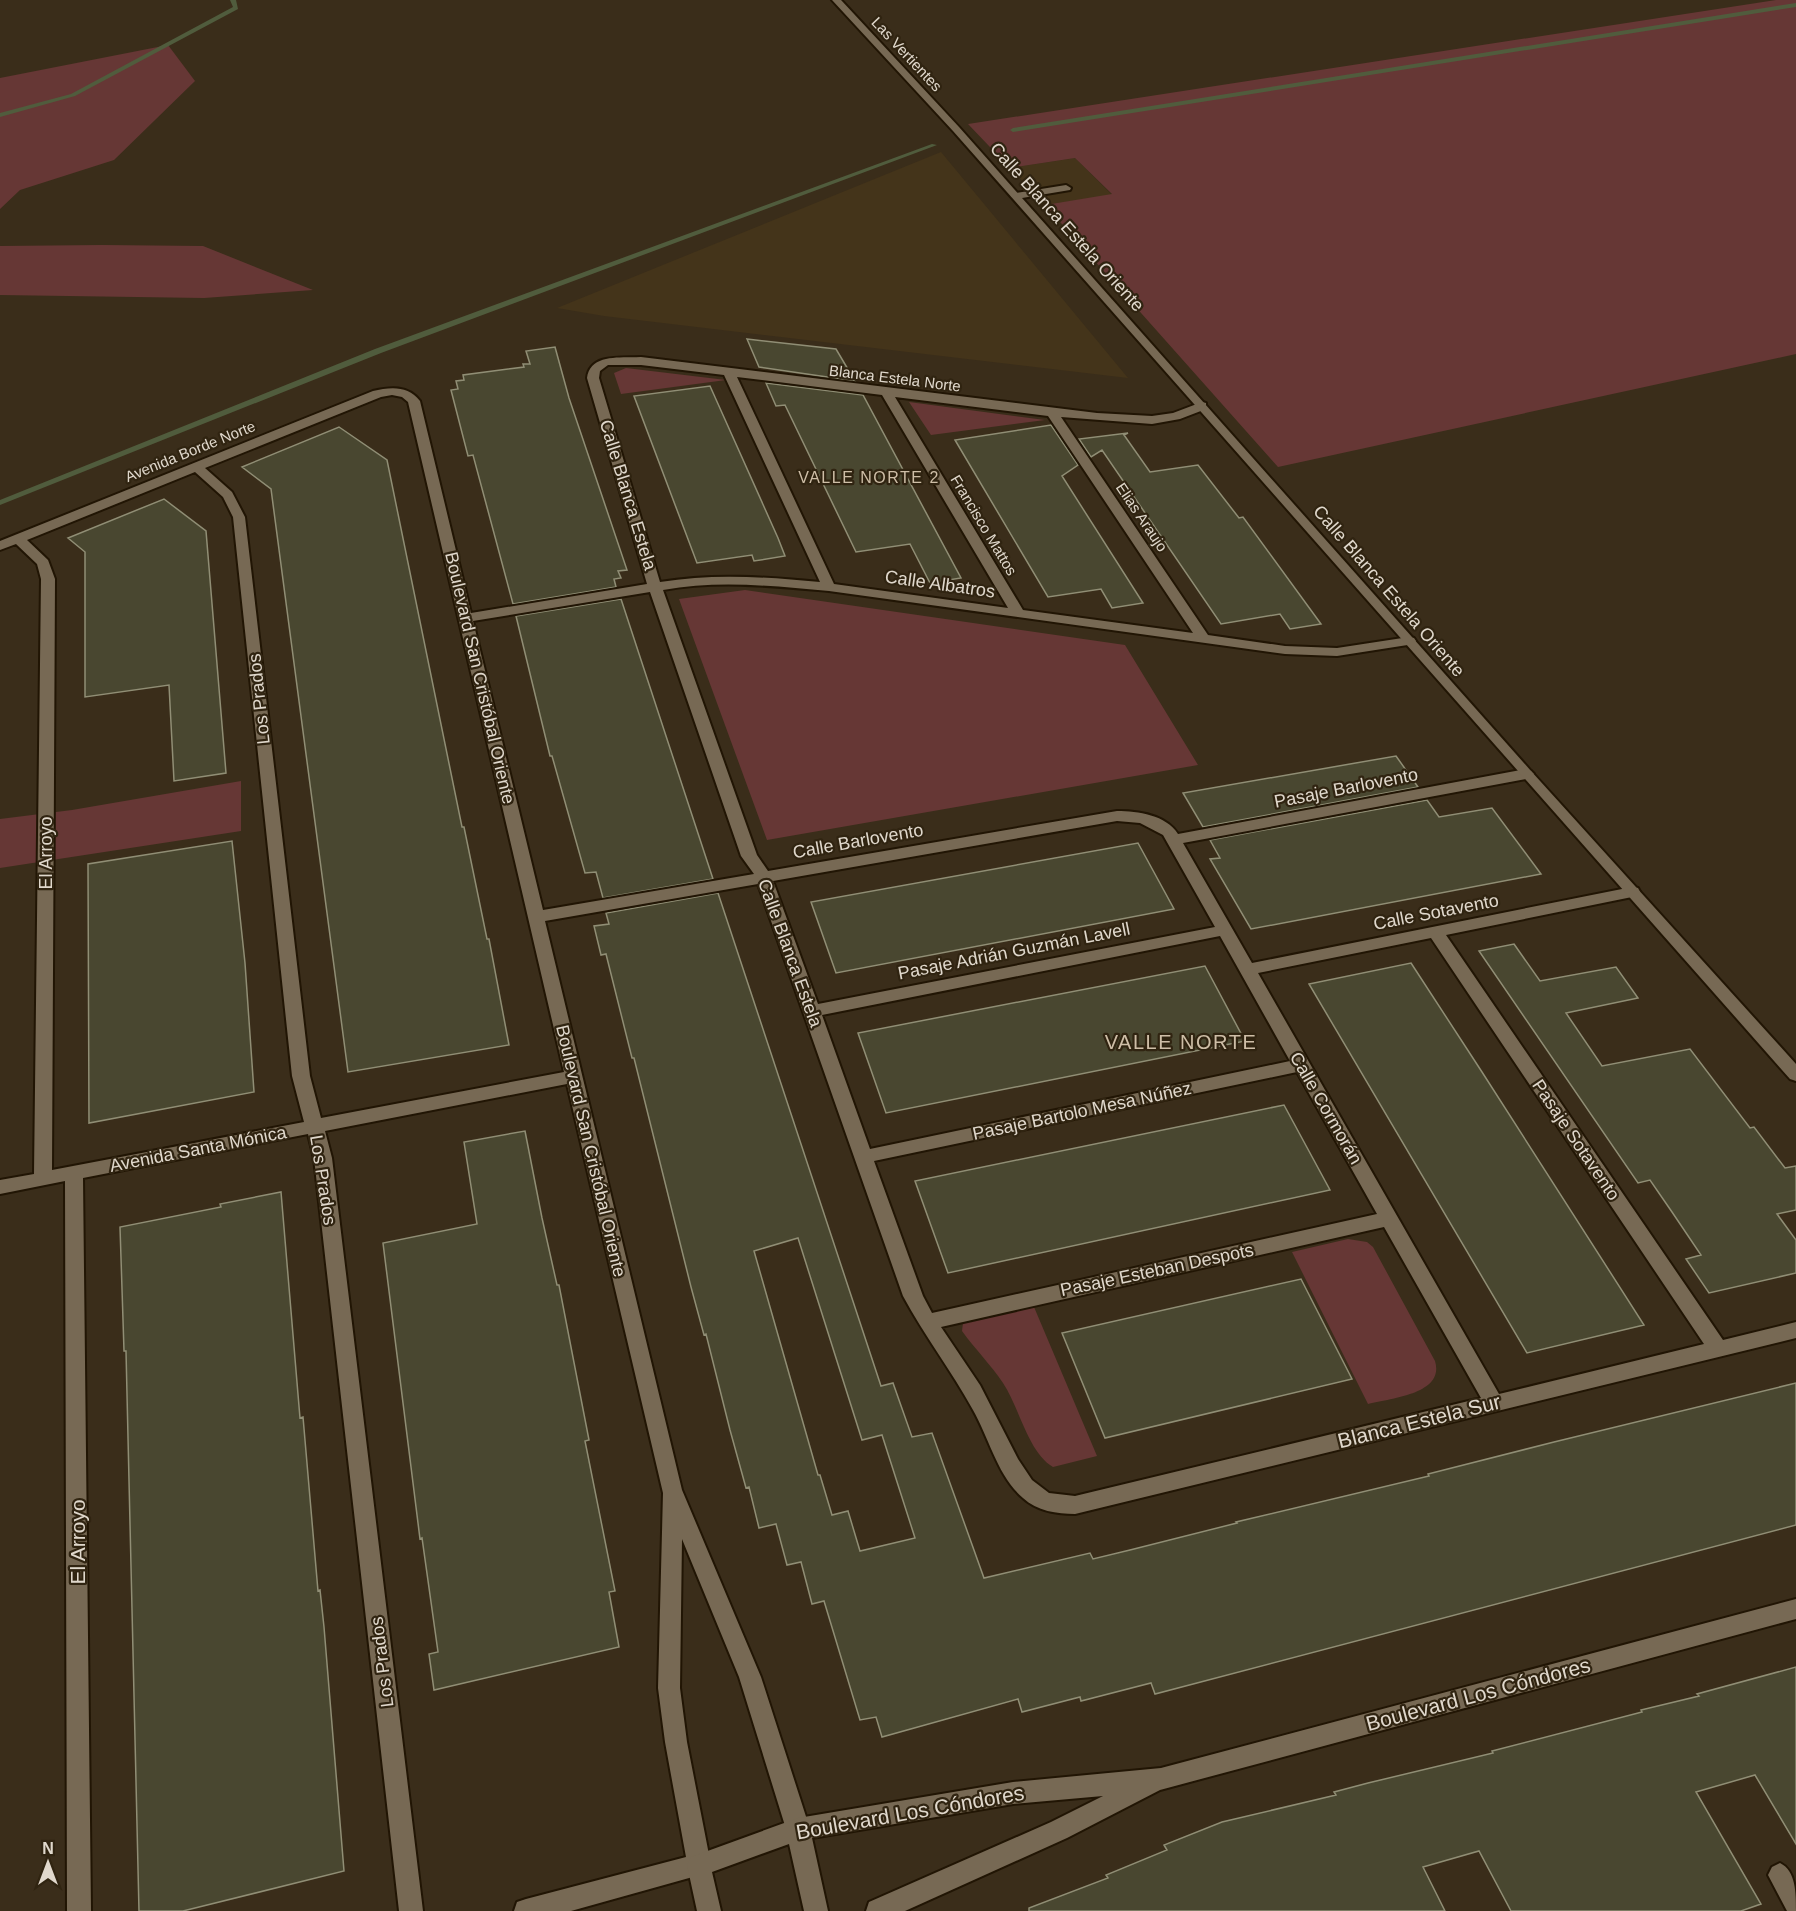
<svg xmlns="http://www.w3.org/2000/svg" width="1796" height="1911" viewBox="0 0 1796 1911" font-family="Helvetica,sans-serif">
<rect width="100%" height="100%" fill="#3a2d1a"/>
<!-- built -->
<path fill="#44341a" d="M941,152L1128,378L604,316L557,308Z
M1075,158L1112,195L1045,205L1010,168Z"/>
<!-- green -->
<path fill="#663735" d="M1776,0H1796V354L1278,467L1045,205L1112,194L1075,158L1010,168L968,124Z
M168,45L195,81L114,160L20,190L0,209V78Z
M102,245L203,246L313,290L204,298L0,295V246Z
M626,368L726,380L621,394L614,373Z
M909,402L1045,420L931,435Z
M745,590L1125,645L1198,765L767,840L679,599Z
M241,781V831L0,868V819L72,810Z
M1348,1239L1367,1242L1373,1247L1435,1361C1445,1394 1391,1398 1368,1404L1292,1252Z
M1034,1307L1097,1456L1053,1467C1028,1452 1020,1409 1003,1383C991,1365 975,1349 962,1331L963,1323Z"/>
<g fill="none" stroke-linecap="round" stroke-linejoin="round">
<!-- stream -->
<path fill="#505c3d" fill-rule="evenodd" d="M230,0H236L238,9L75,96L0,117V113L71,94L233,7Z
M1796,3V7L1013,132L1010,130L1013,128Z
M932,144L937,145L381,353L0,505V500L375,349Z"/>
</g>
<!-- building -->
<path fill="#494730" stroke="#908e75" stroke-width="1.5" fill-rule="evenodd" d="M747,339L836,349L855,381L759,367Z
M555,347L569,398L627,570L618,571L621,578L614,579L616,587L513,604L473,455L468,456L451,390L458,389L456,381L464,380L463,375L524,367L523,364H530L526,351Z
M766,383L863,395L961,578L930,583L910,544L856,552L785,405L776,406Z
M710,386L778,538L785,556L754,561L752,555L697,563L634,396Z
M1051,425L1078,465L1062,476L1143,603L1112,608L1101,589L1048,597L955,440Z
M339,427L387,460L462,827H464L487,939H489L509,1045L348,1072L271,489L242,467Z
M1128,433L1124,435L1150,472L1198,465L1239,518L1243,517L1321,624L1290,629L1280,614L1221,624L1102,450L1091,457L1079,439Z
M164,499L206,531L226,773L174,781L169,685L85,697V552L68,538Z
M621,599L713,879L603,898L596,872L585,873L552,756H550L516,616Z
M1396,756L1418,787L1203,827L1183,793Z
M1427,800L1439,817L1492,808L1541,874L1251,929L1210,859L1220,858L1210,840Z
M232,841L245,963L254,1092L89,1123L88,864Z
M1138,843L1174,909L836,973L811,902Z
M718,893L881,1386L893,1383L912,1437L932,1433L984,1578L1090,1553L1093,1559L1130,1550L1237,1523L1236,1522L1429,1476L1428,1474L1554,1442L1796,1383V1525L1155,1694L1151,1683L1081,1701L1080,1697L1022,1712L1018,1699L882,1737L876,1717L860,1720L824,1601L812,1604L801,1562L787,1565L776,1524L759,1528L749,1487L746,1488L730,1430L706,1334L704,1335L691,1287L634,1058H632L606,954L601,955L594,926L609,924L606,913ZM798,1238L862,1440L882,1435L915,1538L860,1551L848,1511L832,1515L820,1475H818L754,1251Z
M1514,944L1540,981L1616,967L1638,998L1566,1013L1602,1066L1690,1049L1750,1128L1754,1127L1785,1168L1796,1166V1210L1777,1214L1796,1240V1273L1709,1293L1686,1259L1701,1255L1672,1212L1650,1180L1638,1183L1479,951Z
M1411,963L1482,1072L1644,1325L1527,1353L1309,984Z
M1205,966L1245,1041L886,1113L858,1033Z
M1284,1105L1330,1190L948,1273L915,1181Z
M525,1131L542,1218L557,1285H559L589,1440L585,1441L615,1591L609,1592L619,1647L434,1690L429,1654L438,1652L422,1538L420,1539L383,1243L477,1224L464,1142Z
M281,1192L300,1418L303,1417L318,1591L320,1590L324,1627L344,1871L183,1911H139L126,1351H124L120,1227L221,1207L220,1204Z
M1301,1279L1352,1379L1105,1438L1062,1333Z
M1796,1667V1844L1755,1775L1696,1792L1761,1904L1741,1911H1511L1479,1851L1423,1867L1445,1911H1029V1908L1108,1878L1106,1875L1167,1850L1164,1845L1222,1822L1336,1795L1334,1792L1368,1783L1493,1753L1492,1751L1642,1712L1641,1710L1699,1696L1697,1694Z"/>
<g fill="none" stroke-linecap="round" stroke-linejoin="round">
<defs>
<path id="service" d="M1066,185L1071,188L1070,190L1016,199L1011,196L1016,193Z"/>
<path id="minor" d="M641,357L1097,413L1152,416L1173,413L1202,402L1206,403V409L1180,419L1152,424L1061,417L1208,635L1285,646L1337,648L1409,637L1414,638L1416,641L1414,644L1337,656L1285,654L829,591C773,586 718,580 663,590L757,855L768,871L1117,811C1138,811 1166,815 1178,834L1526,769L1531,771L1534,774L1526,779L1183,843L1252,963L1632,887L1638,888L1640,892L1638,896L1632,897L1446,935L1723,1340L1796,1322V1338L1075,1514C1057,1514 1037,1511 1023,1498C998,1477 989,1438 973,1410C951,1370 924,1335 903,1296L758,884L545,921L682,1490L761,1677L810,1829L806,1837L798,1840L790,1837L786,1829L739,1677L682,1539L680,1688L687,1742L711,1865L707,1873L571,1911H514L517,1902L526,1899L686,1857L665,1742L658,1688L663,1493L567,1084L325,1131L332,1158L423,1911H399L314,1158L308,1134L83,1178L91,1911H67L65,1181L0,1194V1180L34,1174L41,579L37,564L16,544L0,550V541L373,391C390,387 408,385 420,401L471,613L647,584L587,378C590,353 622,358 641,357ZM608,365H641L724,375L820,582C766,577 714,573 660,582L599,378L600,371ZM737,377L882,395L1008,608L834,584ZM392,395L402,397L408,402L564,1072L321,1118L310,1076L245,517L232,492L205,468L381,397ZM895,397L1048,416L1193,633L1023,610ZM195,472L223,497L233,517L292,1076L304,1122L52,1170L55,579L48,560L27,540ZM650,592L741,856L754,874L543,910L473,621ZM1117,821L1140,823L1163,835L1215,927L818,1004L773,881ZM1220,936L1290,1061L870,1149L822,1015ZM1431,938L1704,1344L1499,1394L1258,973ZM1297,1072L1377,1214L932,1313L923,1296L874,1161ZM1384,1227L1481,1398L1075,1496L1049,1493L1032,1480L1018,1459L980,1385L941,1327Z
M1780,1863C1796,1871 1796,1893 1796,1911H1787L1768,1875L1772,1867Z"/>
<path id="tertiary" d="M832,0H841L959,127L1531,771L1796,1064V1081L1790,1079L953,131Z
M1796,1599V1619L1160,1790L1067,1838L905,1911H866L869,1902L1051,1822L1103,1796L1013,1804L812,1838L828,1911H804L789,1844L712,1872L721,1911H697L687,1865L691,1857L798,1818L1013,1782L1161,1768Z"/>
</defs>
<!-- service casing -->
<use href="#service" stroke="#211504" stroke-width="4"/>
<!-- minor casing -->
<use href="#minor" stroke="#211504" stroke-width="4"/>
<!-- tertiary casing -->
<use href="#tertiary" stroke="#211504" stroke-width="4"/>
<!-- service -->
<use href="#service" fill="#776954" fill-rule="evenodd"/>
<!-- minor -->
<use href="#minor" fill="#776954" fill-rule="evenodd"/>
<!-- tertiary -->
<use href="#tertiary" fill="#776954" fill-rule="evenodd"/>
</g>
<g text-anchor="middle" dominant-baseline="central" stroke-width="4.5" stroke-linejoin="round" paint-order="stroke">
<!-- far-street labels -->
<g font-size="15" fill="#e0d8cc" stroke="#302411">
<text transform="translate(907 54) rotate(47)">Las Vertientes</text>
<text transform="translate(895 378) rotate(7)">Blanca Estela Norte</text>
<text transform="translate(190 451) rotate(-22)">Avenida Borde Norte</text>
<text transform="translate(1142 517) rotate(56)">Elias Araujo</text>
<text transform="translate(984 525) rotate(59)">Francisco Mattos</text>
</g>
<!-- far-neighbourhood labels -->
<g font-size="16" letter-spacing="1.5" fill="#cebea7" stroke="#302411">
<text x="869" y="477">VALLE NORTE 2</text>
</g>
<!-- street labels -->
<g font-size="18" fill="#e0d8cc" stroke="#302411">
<text transform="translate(1067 227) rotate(48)">Calle Blanca Estela Oriente</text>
<text transform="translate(628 495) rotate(73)">Calle Blanca Estela</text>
<text transform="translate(940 584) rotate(8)">Calle Albatros</text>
<text transform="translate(1389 591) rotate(49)">Calle Blanca Estela Oriente</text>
<text transform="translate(480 678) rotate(77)">Boulevard San Cristóbal Oriente</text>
<text transform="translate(259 699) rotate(-96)">Los Prados</text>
<text transform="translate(1346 788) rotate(-11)">Pasaje Barlovento</text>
<text transform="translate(858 841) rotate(-10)">Calle Barlovento</text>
<text transform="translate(46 853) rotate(-90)">El Arroyo</text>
<text transform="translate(1436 912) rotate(-11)">Calle Sotavento</text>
<text transform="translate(1014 951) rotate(-11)">Pasaje Adrián Guzmán Lavell</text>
<text transform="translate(790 953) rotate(70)">Calle Blanca Estela</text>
<text transform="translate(1326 1108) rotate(60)">Calle Cormorán</text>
<text transform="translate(1082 1111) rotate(-12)">Pasaje Bartolo Mesa Núñez</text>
<text transform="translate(1576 1140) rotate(56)">Pasaje Sotavento</text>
<text transform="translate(198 1149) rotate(-11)">Avenida Santa Mónica</text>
<text transform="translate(591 1151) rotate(77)">Boulevard San Cristóbal Oriente</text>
<text transform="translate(323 1180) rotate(81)">Los Prados</text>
<text transform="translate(1157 1270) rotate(-12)">Pasaje Esteban Despots</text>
<text transform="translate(382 1662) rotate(-97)">Los Prados</text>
</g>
<!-- neighbourhood labels -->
<g font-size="20" letter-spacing="1.5" fill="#cebea7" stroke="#302411">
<text x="1181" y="1042">VALLE NORTE</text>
</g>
<!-- near-street labels -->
<g font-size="21" fill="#e0d8cc" stroke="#302411">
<text transform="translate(1419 1421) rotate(-14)">Blanca Estela Sur</text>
<text transform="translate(77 1542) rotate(-90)">El Arroyo</text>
<text transform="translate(1478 1694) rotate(-15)">Boulevard Los Cóndores</text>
<text transform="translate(910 1812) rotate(-10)">Boulevard Los Cóndores</text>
</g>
</g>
<!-- north arrow -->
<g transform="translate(48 1863)" stroke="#302411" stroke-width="4.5" paint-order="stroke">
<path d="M0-4.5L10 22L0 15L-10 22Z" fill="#e0d8cc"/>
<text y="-9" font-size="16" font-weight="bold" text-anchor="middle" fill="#e0d8cc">N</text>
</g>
</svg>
